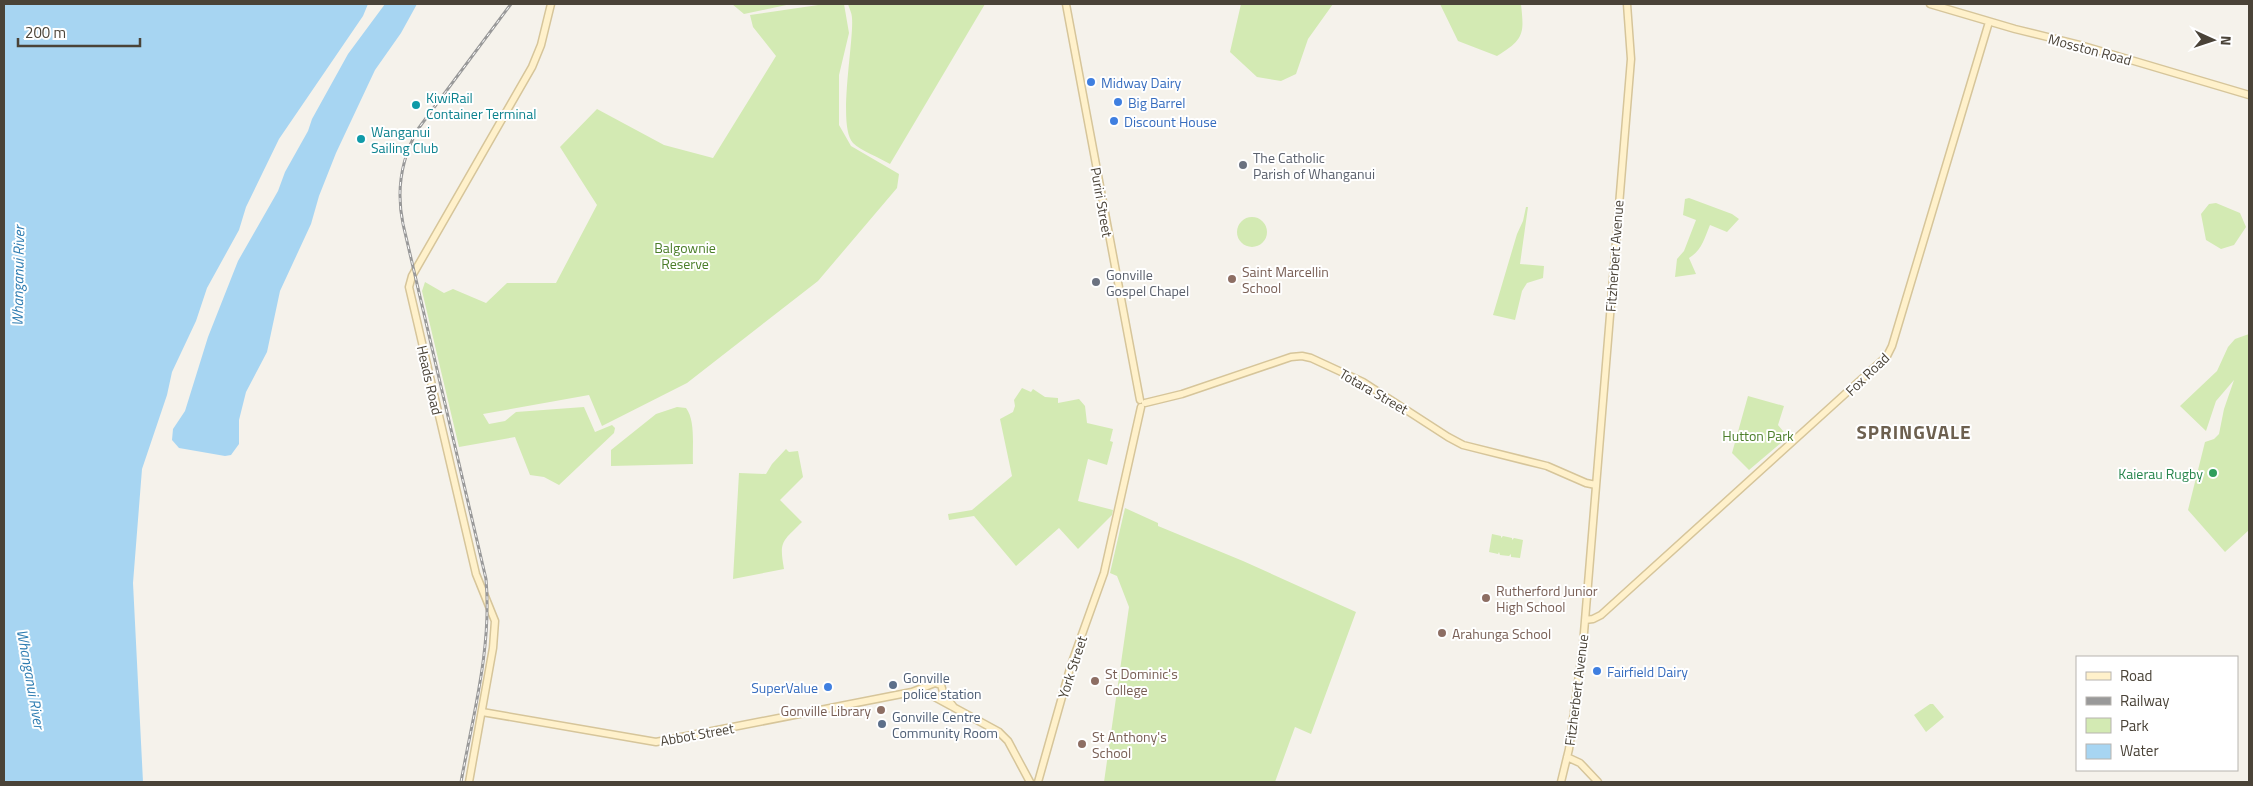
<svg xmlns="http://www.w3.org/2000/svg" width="2253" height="786" viewBox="0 0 2253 786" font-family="'Titillium Web',sans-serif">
<rect width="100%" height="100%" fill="#f5f2eb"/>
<!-- green -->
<path fill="#d3eab3" d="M732,4H791L744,14Z
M825,4H844L849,33L839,75V125L851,146L899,174L897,188L818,281L687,383L602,426L589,395L483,414L489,424L505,421L516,412L584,407L595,432L612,425L615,428L614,433L559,485L544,477L530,475L515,437L459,447L422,291L425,282L444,293L453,289L486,303L507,283H556L597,205L560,147L597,109L664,145L713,158L776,56L753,27L750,15Z
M848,4H985L890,164C880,158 860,150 853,143C837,126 854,43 852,18C852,13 849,8 848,4Z
M1241,4H1333L1308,39L1296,74L1281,81L1257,77L1230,52Z
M1440,4H1521C1524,33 1525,39 1497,56L1458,41Z
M1689,198L1732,214L1739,219L1727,232L1710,225C1704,239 1702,250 1689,258L1696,274L1675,277L1677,259L1684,251L1696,220L1683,215L1685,199Z
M2216,203L2240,213L2246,227L2234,245L2221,249L2206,240L2201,214L2209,204Z
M1526,207H1528L1520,264L1544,266L1543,278L1527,283L1522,291L1515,320L1493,315L1517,234L1523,221Z
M1237 232a15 15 0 1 1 30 0a15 15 0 1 1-30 0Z
M2249,334V530L2225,552L2188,510L2205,442L2214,439L2219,434L2224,409L2234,380L2216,401L2206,431L2180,406L2217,371L2228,347L2235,339Z
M1022,388L1031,392L1033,389L1045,397L1058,398V403L1079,399L1085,406L1087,423L1113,429L1110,441L1113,442L1107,465L1088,459L1078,501L1113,510L1112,515L1078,549L1059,528L1016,566L974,516L949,520L948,514L972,510L1012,476L1000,419L1013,412L1015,406L1014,400Z
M1748,396L1784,406L1778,425L1788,437L1749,470L1732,453Z
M677,407L686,408C696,421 692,448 693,464L611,466V450L656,414Z
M786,449L789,452L798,451L803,477L780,500L802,522C782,542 779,541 784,569L733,579L739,473L766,474L772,464Z
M1125,508L1158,523V526L1243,561L1356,612L1311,734L1295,727L1275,782H1104L1129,607L1117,576L1110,573Z
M1492,534L1501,536V538L1503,536L1512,538V540L1514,538L1523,540L1520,558L1511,557V554L1509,556L1500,555L1499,552L1498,554L1489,552Z
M1930,704H1933L1944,717L1926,732L1914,715Z"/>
<!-- water -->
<path fill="#a7d5f2" d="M4,4H368L363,16L279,139L246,207L239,230L207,288L196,321L172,372L167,395L142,469L133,583L143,782H4Z
M385,4H417L401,33L375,70L336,153L319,196L311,224L280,291L267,352L246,392L239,420V444L231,455L225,456L179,448L172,440L173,429L185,411L208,337L238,261L278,191L285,172L308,131L312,119L348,54Z"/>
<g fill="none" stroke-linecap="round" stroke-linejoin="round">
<defs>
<path id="secondary" d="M1066,4L1140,400
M1930,4L2015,29L2080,45L2249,95
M1145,403L1182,394L1291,357L1302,356L1311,358L1363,382L1448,437L1463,445L1547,466L1586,483L1596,485
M1585,620L1593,619L1601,615L1887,356L1892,346L1989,22
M913,692L931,695L999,732L1008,741L1030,782
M482,712L656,742L912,692L935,683L941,685L944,695L953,706
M1567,757L1580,763L1598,782
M469,782L493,648L495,621L476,574L409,287L412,276L532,67L541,45L551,4
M1038,782L1071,665L1104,573L1141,407
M1561,782L1569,749L1583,645L1631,59L1627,4"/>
</defs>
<!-- secondary casing -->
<use href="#secondary" stroke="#d6c59a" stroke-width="9"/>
<!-- secondary -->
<use href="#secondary" stroke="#fff1cb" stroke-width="6"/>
<defs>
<path id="rail" d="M461,782C473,715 492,647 486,579L403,224C396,190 401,159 418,129L511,4"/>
</defs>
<!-- rail casing -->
<use href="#rail" stroke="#999" stroke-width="3"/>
<!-- rail -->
<use href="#rail" stroke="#fff" stroke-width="1" stroke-dasharray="4" stroke-linecap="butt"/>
</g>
<!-- markers -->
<g fill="#3f7fe0" stroke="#fff" stroke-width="2">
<circle cx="1091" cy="82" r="5"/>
<circle cx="1118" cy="102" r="5"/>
<circle cx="1114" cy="121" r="5"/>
<circle cx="1597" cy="671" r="5"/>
<circle cx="828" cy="687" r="5"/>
</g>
<g fill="#0f9aa8" stroke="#fff" stroke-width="2">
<circle cx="416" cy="105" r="5"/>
<circle cx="361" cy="139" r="5"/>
</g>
<g fill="#6b7280" stroke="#fff" stroke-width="2">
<circle cx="1243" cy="165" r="5"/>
<circle cx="1096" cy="282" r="5"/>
</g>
<g fill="#8d6e63" stroke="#fff" stroke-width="2">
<circle cx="1232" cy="279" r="5"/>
<circle cx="1486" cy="598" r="5"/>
<circle cx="1442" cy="633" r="5"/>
<circle cx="1095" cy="681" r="5"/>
<circle cx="881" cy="710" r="5"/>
<circle cx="1082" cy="744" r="5"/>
</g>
<circle fill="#2e9e5b" stroke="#fff" stroke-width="2" cx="2213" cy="473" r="5"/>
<g fill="#5c6f8a" stroke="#fff" stroke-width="2">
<circle cx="893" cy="685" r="5"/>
<circle cx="882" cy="724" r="5"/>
</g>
<g text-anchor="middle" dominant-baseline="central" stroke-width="4" stroke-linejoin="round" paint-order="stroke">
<!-- street labels -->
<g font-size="14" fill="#4a4338" stroke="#fff">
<text transform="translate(2090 49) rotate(15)">Mosston Road</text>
<text transform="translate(1102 202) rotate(80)">Puriri Street</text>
<text transform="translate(1614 256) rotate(-86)">Fitzherbert Avenue</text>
<text transform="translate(1867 374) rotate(-44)">Fox Road</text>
<text transform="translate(430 380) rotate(77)">Heads Road</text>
<text transform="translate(1374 391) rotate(30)">Totara Street</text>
<text transform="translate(1072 667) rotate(-72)">York Street</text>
<text transform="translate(1576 690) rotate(-83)">Fitzherbert Avenue</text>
<text transform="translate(697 734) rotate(-10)">Abbot Street</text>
</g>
<!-- shop labels -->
<g font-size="14" fill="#366cbe" stroke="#fff" text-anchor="start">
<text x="1101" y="82">Midway Dairy</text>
<text x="1128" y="102">Big Barrel</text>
<text x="1124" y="121">Discount House</text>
<text x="1607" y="671">Fairfield Dairy</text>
<text x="818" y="687" text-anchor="end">SuperValue</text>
</g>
<!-- culture labels -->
<g font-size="14" fill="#0d838f" stroke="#fff" text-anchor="start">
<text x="426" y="97">KiwiRail<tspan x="426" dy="16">Container Terminal</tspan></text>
<text x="371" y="131">Wanganui<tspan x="371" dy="16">Sailing Club</tspan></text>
</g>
<!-- worship labels -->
<g font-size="14" fill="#5b616d" stroke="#fff" text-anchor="start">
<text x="1253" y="157">The Catholic<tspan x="1253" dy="16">Parish of Whanganui</tspan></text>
<text x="1106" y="274">Gonville<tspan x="1106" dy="16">Gospel Chapel</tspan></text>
</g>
<!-- park labels -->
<g font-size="14" fill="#4b7e29" stroke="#fff">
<text x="685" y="247">Balgownie<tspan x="685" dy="16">Reserve</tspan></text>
<text x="1758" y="435">Hutton Park</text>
</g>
<!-- education labels -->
<g font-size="14" fill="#785e54" stroke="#fff" text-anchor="start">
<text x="1242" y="271">Saint Marcellin<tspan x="1242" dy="16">School</tspan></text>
<text x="1496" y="590">Rutherford Junior<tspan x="1496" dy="16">High School</tspan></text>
<text x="1452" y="633">Arahunga School</text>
<text x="1105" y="673">St Dominic's<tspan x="1105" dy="16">College</tspan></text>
<text x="871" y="710" text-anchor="end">Gonville Library</text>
<text x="1092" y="736">St Anthony's<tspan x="1092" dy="16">School</tspan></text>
</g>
<!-- leisure labels -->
<g font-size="14" fill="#27864d" stroke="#fff" text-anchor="end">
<text x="2203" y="473">Kaierau Rugby</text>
</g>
<!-- service labels -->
<g font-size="14" fill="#4e5e75" stroke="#fff" text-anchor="start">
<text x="903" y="677">Gonville<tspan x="903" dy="16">police station</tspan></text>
<text x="892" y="716">Gonville Centre<tspan x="892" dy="16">Community Room</tspan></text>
</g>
<!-- water labels -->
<g font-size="15" font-style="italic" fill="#2d7cb1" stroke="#fff">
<text transform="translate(18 276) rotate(-89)">Whanganui River</text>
<text transform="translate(31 679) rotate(80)">Whanganui River</text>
</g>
<!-- district labels -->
<g font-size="19" font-weight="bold" letter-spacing="1" fill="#6d604f" stroke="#fff">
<text x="1914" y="431">SPRINGVALE</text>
</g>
</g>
<!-- border -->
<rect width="2253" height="786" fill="none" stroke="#4a4338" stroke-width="10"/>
<!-- legend -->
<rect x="2076" y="656" width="162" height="115" fill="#ffffff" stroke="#b7b4af"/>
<rect x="2086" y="672" width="25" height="8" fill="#fff1cb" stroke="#b7b4af"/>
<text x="2120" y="681" font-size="15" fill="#4a4338">Road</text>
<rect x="2086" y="697" width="25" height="8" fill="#999999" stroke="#b7b4af"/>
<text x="2120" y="706" font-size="15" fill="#4a4338">Railway</text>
<rect x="2086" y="718" width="25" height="15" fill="#d3eab3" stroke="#b7b4af"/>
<text x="2120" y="731" font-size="15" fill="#4a4338">Park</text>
<rect x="2086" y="744" width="25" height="15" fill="#a7d5f2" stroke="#b7b4af"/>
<text x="2120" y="756" font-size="15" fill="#4a4338">Water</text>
<!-- north arrow -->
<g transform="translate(2213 40) rotate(93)" stroke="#ffffff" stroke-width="4" paint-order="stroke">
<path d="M0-4L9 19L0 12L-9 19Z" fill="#4a4338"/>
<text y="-8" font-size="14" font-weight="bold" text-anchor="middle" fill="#4a4338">N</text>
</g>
<!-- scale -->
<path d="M18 38v8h122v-8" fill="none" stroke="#4a4338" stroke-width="2.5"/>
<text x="25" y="38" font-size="15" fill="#4a4338" stroke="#ffffff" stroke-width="4" paint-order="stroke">200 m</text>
</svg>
